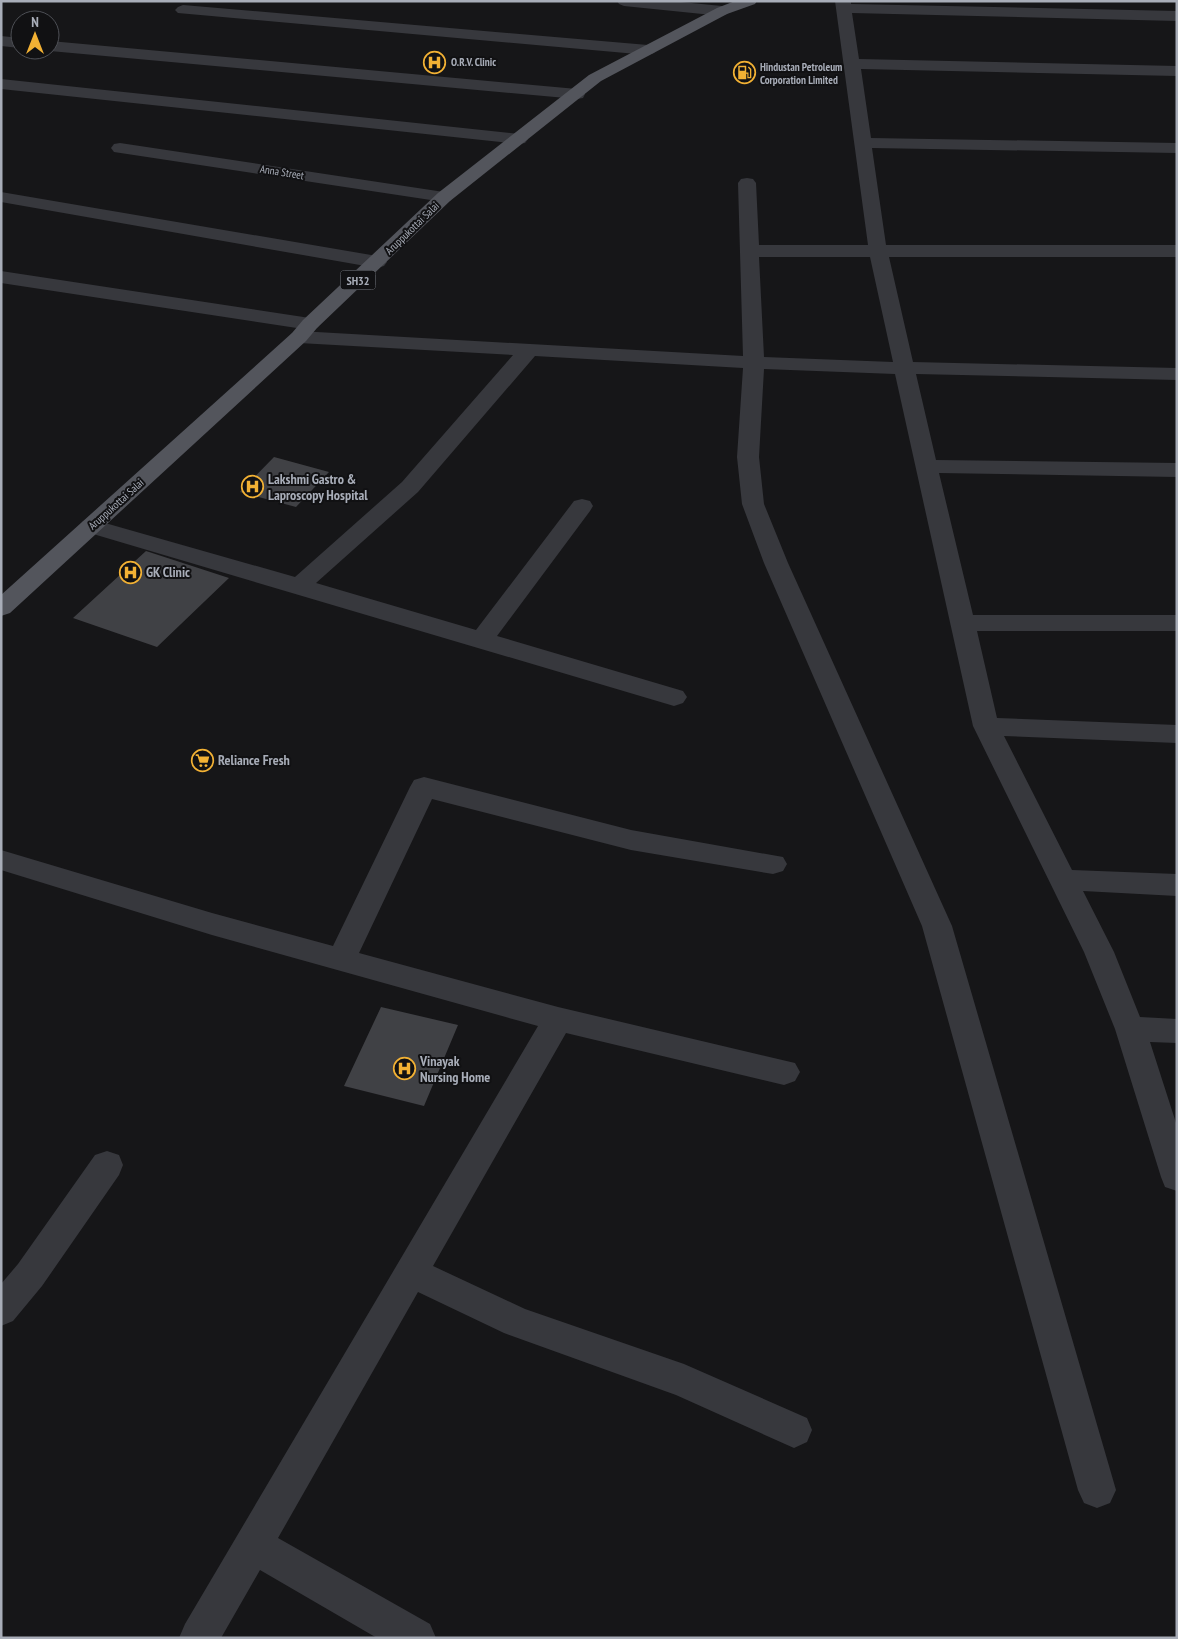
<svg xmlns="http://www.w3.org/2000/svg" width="1178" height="1639" viewBox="0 0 1178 1639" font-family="'PT Sans Narrow',sans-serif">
<rect width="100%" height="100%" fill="#161618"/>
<!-- building -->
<path fill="#404145" d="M274,457L329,472L296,507L240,492Z
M146,551L229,578L157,647L73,618Z
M381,1007L458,1025L424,1106L344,1086Z"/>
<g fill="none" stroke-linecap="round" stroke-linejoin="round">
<!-- minor -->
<path fill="#37383d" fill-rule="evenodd" d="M617,1H671L722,6L727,8L730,11L727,14L722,16L624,6L619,4Z
M835,1H851V4L1177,11V21L852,13L859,59L1177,66V76L861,69L871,138L1177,143V153L872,148L886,245H1177V257H889L913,362L1177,368V380L916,374L936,460L1177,463V477L939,473L973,615H1177V631H977L997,718L1177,725V743L1004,736L1072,870L1177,874V896L1083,891L1114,952L1140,1017L1177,1019V1043L1150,1042L1177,1126V1191L1165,1187L1161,1177L1115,1029L1084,952L973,726L895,374L764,369L759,457L764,504L788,563L952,926L1116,1490L1110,1503L1097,1508L1084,1503L1078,1490L922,926L764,563L742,504L737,457L743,368L535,356L418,492L316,583L476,630L574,501L582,499L590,501L593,506L590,511L497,636L683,691L687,697L683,703L674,706L83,531L79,526L83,521L91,519L295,577L402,482L513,355L299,343L292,341L289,337L292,333L299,331L743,356L738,183L741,179L747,178L753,179L756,183L759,245H868ZM759,257H870L893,362L764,357Z
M183,5L648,45L654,47L656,50L654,53L648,55L178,13L175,10L178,7Z
M1,36L20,38V48L1,46Z
M50,41L577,89L583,90L585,94L583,98L577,99L50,51L47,50H50Z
M1,79L519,134L525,135L528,139L525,143L519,144L1,89Z
M120,143L444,192L450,193L453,197L450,201L444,202L114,152L111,148L114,144Z
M1,192L377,256L384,258L387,262L384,266L377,268L1,202Z
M1,271L310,318L317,320L320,324L317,328L310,330L1,283Z
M424,777L631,830L783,857L787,864L783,871L773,874L631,850L432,799L359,953L558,1007L795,1063L800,1072L795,1081L784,1085L566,1033L433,1266L525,1309L684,1364L807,1418L812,1430L807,1442L794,1448L676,1395L504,1333L418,1292L278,1538L430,1624L436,1638H377L260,1570L221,1638H179L185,1624L538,1026L212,935L1,870V850L212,913L333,946L410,787L414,780Z
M107,1151L119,1155L123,1165L119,1175L42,1286L13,1321L1,1326V1284L18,1264L95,1155Z"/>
<!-- primary -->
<path fill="#53555c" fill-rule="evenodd" d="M735,1H757L755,4L727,14L601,81L450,201L317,328L306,341L10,613L1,616V595L292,333L303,320L438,193L589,75L717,8Z"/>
</g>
<!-- icons -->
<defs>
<symbol id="hospital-ring" viewBox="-11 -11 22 22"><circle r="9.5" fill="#111113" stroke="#f2b134" stroke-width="1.5"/><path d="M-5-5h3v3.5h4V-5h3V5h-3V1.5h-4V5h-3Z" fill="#f2b134"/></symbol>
<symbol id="fuel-ring" viewBox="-11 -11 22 22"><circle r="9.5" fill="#111113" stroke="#f2b134" stroke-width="1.5"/><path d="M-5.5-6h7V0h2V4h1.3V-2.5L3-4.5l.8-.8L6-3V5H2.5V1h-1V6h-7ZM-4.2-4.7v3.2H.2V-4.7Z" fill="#f2b134"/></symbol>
<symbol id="supermarket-ring" viewBox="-11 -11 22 22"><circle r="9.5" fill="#111113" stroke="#f2b134" stroke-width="1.5"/><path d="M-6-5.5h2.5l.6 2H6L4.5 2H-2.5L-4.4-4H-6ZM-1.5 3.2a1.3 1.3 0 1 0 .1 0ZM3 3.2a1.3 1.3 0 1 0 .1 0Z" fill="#f2b134"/></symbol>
</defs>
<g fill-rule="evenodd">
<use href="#hospital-ring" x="422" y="50" width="25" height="25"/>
<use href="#fuel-ring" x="732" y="60" width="25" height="25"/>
<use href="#hospital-ring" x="240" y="474" width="25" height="25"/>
<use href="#hospital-ring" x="118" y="560" width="25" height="25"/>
<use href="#supermarket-ring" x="190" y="748" width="25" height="25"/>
<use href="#hospital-ring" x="392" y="1056" width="25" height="25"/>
</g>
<g text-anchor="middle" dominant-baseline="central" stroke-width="4" stroke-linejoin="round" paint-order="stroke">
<!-- far-poi labels -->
<g font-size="11" font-weight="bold" fill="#a8adb8" stroke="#111113" text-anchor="start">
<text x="451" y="62">O.R.V. Clinic</text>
<text x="760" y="67">Hindustan Petroleum<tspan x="760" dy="13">Corporation Limited</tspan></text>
</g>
<!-- far-street labels -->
<g font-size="11" fill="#a8adb8" stroke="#111113">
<text transform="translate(282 172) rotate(9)">Anna Street</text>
<text transform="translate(412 228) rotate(-44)">Aruppukottai Salai</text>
<text transform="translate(116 504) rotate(-42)">Aruppukottai Salai</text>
</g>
<!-- shield labels -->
<rect fill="#111113" stroke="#7b7e86" stroke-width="1" x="340.5" y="270.5" width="35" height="19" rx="4"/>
<g font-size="12" font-weight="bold" fill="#a8adb8">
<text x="358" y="280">SH32</text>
</g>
<!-- poi labels -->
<g font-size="14" font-weight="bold" fill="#a8adb8" stroke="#111113" text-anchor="start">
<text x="268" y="479">Lakshmi Gastro &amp;<tspan x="268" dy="16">Laproscopy Hospital</tspan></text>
<text x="146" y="572">GK Clinic</text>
<text x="218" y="760">Reliance Fresh</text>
<text x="420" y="1061">Vinayak<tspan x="420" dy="16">Nursing Home</tspan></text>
</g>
</g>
<!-- border -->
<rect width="1178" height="1639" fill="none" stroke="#a8adb8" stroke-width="5"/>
<!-- north arrow -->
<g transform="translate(35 35)"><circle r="24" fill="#111113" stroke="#4d4f55"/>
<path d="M0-4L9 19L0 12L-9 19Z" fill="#f2b134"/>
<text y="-8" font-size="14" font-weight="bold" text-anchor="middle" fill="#a8adb8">N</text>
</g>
</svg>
